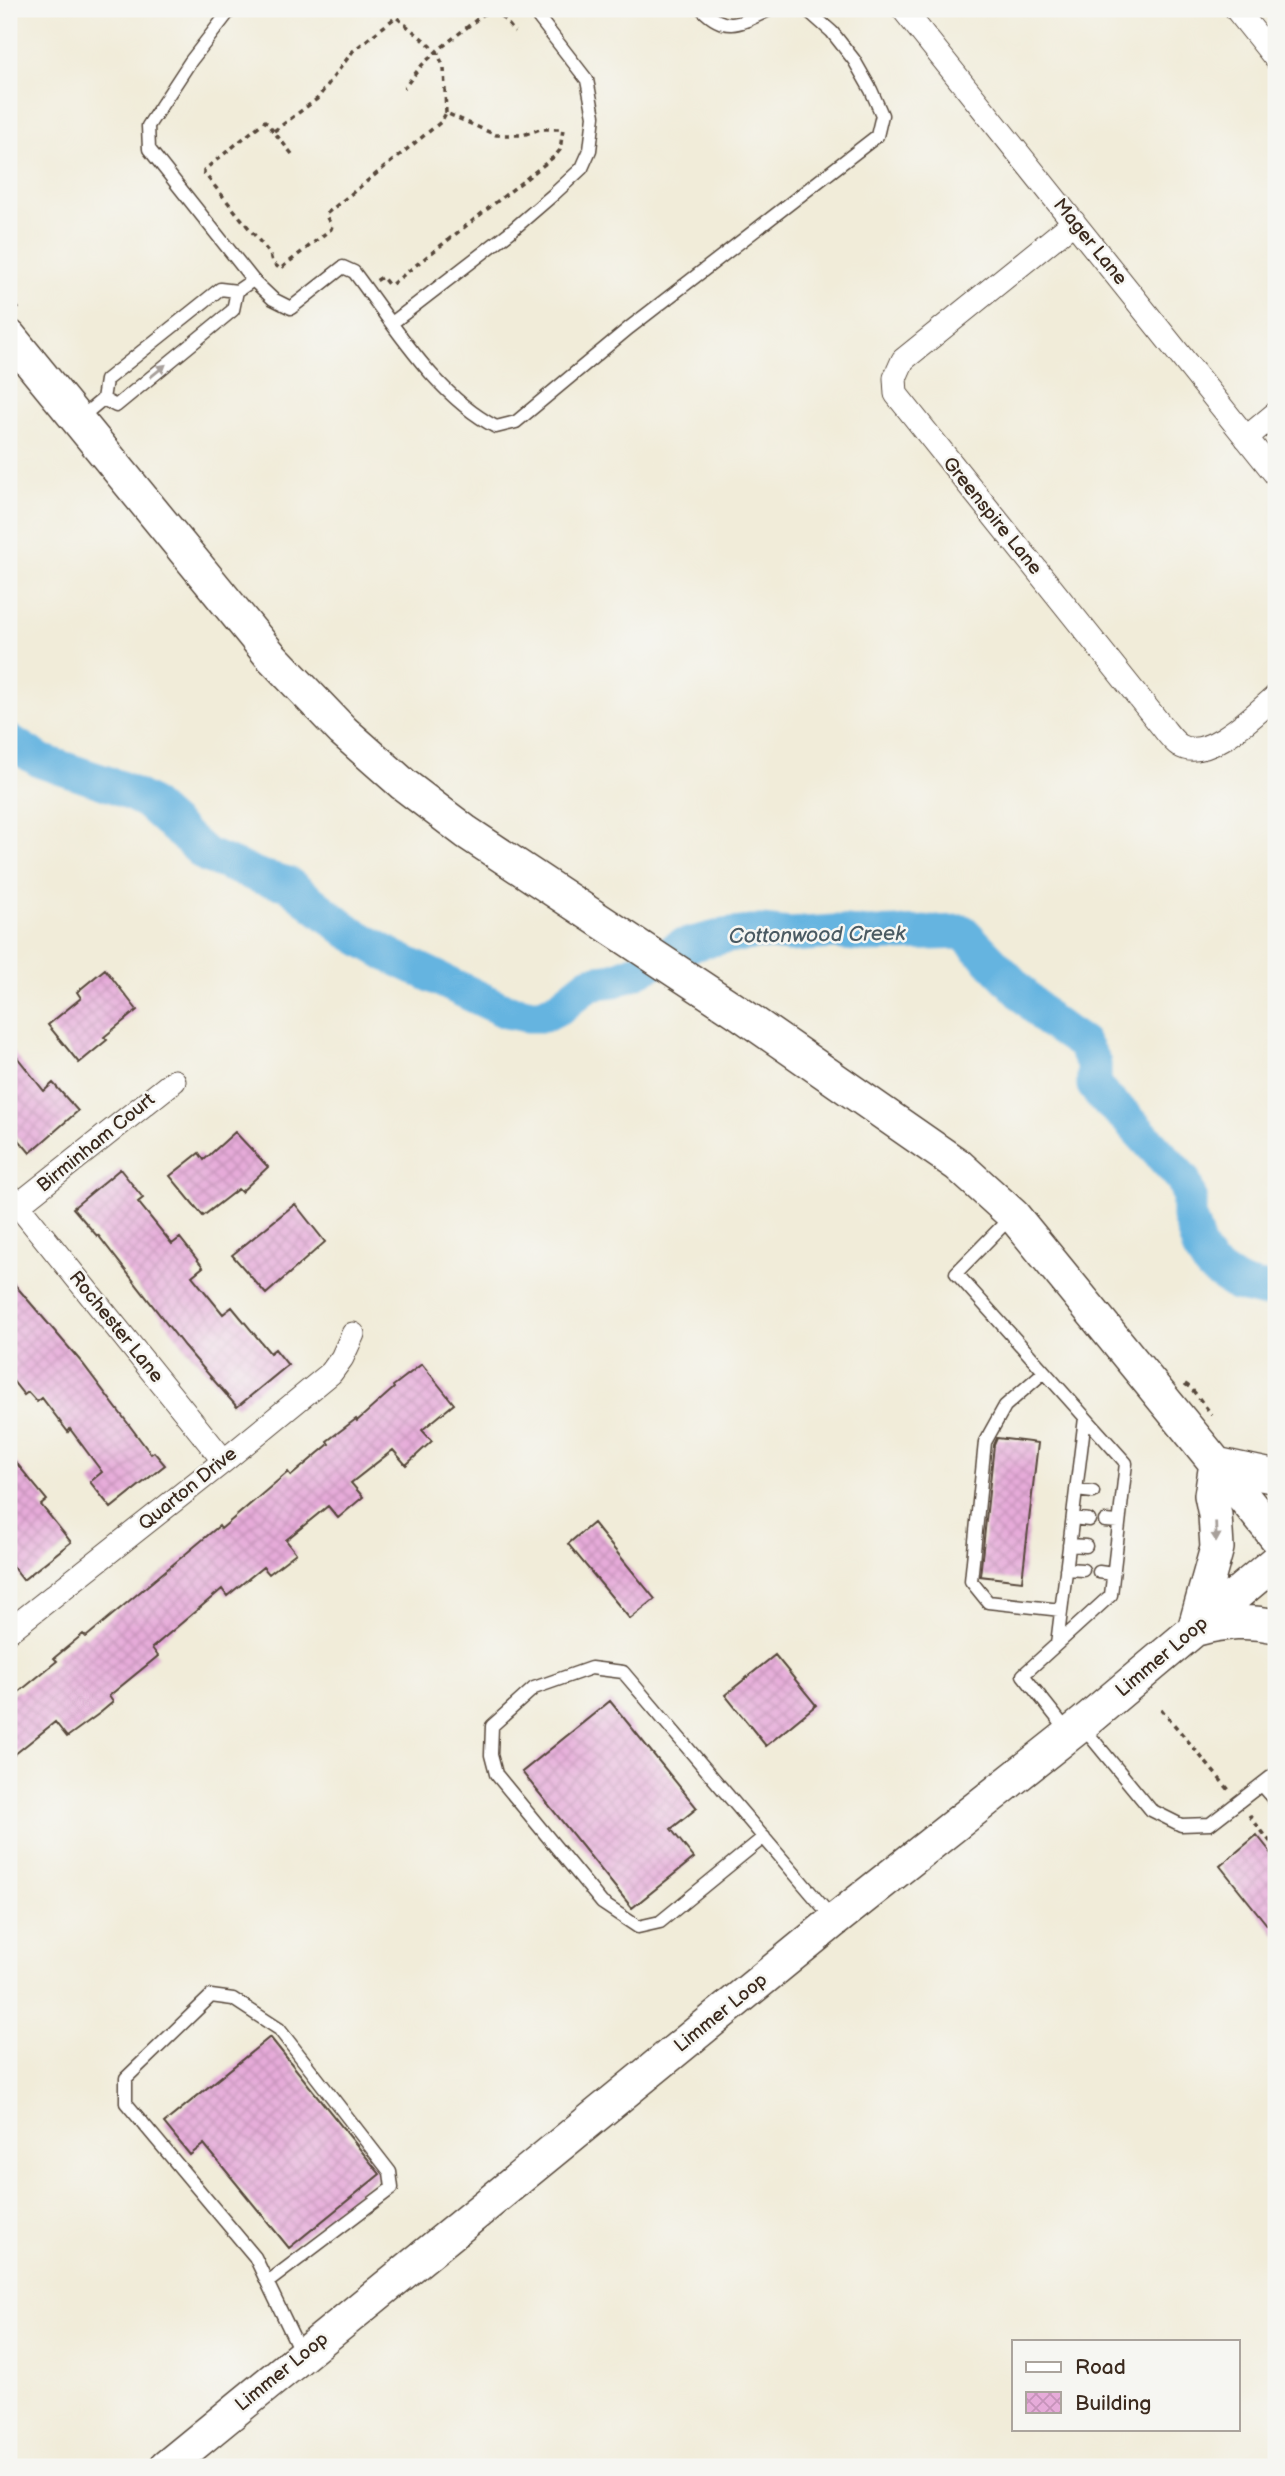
<svg xmlns="http://www.w3.org/2000/svg" width="1285" height="2476" viewBox="0 0 1285 2476" font-family="'Balsamiq Sans',sans-serif">
<defs>
<pattern id="building-cross-hatch" width="8" height="8" patternUnits="userSpaceOnUse" patternTransform="scale(1.75)"><rect width="8" height="8" fill="#e6abd9"/><path d="M0 0l8 8M0 8l8-8" fill="none" stroke="#c693ba"/></pattern>
</defs>
<rect width="100%" height="100%" fill="#f6f6f2"/>
<filter id="ink" filterUnits="userSpaceOnUse"><feTurbulence type="fractalNoise" baseFrequency=".0143" numOctaves="2"/><feDisplacementMap in="SourceGraphic" scale="14" xChannelSelector="R" yChannelSelector="G"/><feConvolveMatrix kernelMatrix="1 2 1 2 8 2 1 2 1" color-interpolation-filters="sRGB"/></filter>
<filter id="wash" filterUnits="userSpaceOnUse"><feTurbulence type="fractalNoise" baseFrequency=".00686" numOctaves="4" result="noise"/><feDisplacementMap in="SourceGraphic" scale="28" xChannelSelector="R" yChannelSelector="G"/><feGaussianBlur stdDeviation="1.57" result="paint"/><feColorMatrix in="noise" values="0 0 0 0 0 0 0 0 0 0 0 0 0 0 0 0 0 1.4 0 .05"/><feComposite in="paint" operator="in"/></filter>
<g filter="url(#wash)">
<rect width="100%" height="100%" fill="#f1ecd9"/>
<g fill="none" stroke-linecap="round" stroke-linejoin="round">
<!-- river -->
<path stroke="#65b4e0" stroke-width="35" d="M9,741L41,761L118,787L147,802L206,855L261,877L288,884L348,931L393,957L506,1011L528,1015H544L561,1006L590,983L614,980L637,971L680,947L725,936L761,932L789,935L835,932L867,935L963,932L1049,1021L1082,1043L1094,1064V1085L1103,1097L1125,1116L1183,1179L1189,1196V1217L1199,1248L1211,1267L1237,1284L1261,1290L1276,1288"/>
</g>
<g id="blocks">
<!-- building -->
<path fill="url(#building-cross-hatch)" d="M105,969L137,1010L104,1037L107,1040L79,1063L48,1025L81,998L77,992Z
M9,1047L44,1091L53,1083L78,1111L30,1153L9,1128Z
M235,1132L268,1167L241,1192L238,1189L203,1216L170,1176L199,1153L204,1160Z
M120,1169L143,1198L138,1202L172,1244L180,1238L203,1267L192,1276L223,1314L232,1307L270,1353L275,1349L288,1365L237,1407L184,1346L98,1235L97,1236L73,1208Z
M295,1204L325,1242L266,1294L232,1255Z
M9,1278L83,1364L151,1454L154,1452L165,1465L111,1508L90,1482L102,1472L70,1429L68,1432L42,1398L37,1402L28,1392L24,1395L9,1376Z
M422,1364L454,1404L422,1430L432,1441L406,1465L393,1450L351,1483L363,1497L338,1518L328,1506L286,1540L296,1553L269,1574L263,1567L227,1596L222,1589L152,1648L158,1656L109,1696L113,1702L100,1713L67,1737L55,1722L9,1759V1697L17,1690L19,1692L57,1661L54,1658L83,1634L86,1637L219,1526L221,1529L288,1472L291,1476L329,1444L327,1441L356,1419L357,1421L394,1388L393,1386Z
M997,1438L1038,1443L1022,1581L980,1576L994,1445Z
M9,1454L47,1500L41,1505L71,1542L23,1580L9,1562Z
M593,1523L655,1599L630,1619L568,1544Z
M775,1655L816,1705L766,1746L725,1695Z
M610,1701L697,1808L671,1829L694,1858L632,1908L522,1772Z
M1257,1835L1276,1859V1936L1220,1866Z
M270,2037L380,2174L289,2248L204,2144L190,2155L164,2123Z"/>
</g>
</g>
<g filter="url(#ink)">
<use href="#blocks" fill-opacity="0" stroke="#56473a" stroke-width="2"/>
<g fill="none" stroke-linecap="round" stroke-linejoin="round">
<defs>
<path id="lane" d="M231,9L190,62L148,126L149,149L253,280L237,291
M702,9C727,35 743,22 771,9
M253,280L273,299L291,308L343,267L354,272C394,325 436,396 496,427L516,422L629,328L877,136L882,115L871,90L854,60L832,32L806,9
M392,323L510,232L554,194L582,168L590,150L594,116L587,80L532,9
M79,419L103,399L106,380L220,289L237,291L233,310L116,406L103,399
M1012,1216L956,1273L1126,1463L1111,1595L1023,1675L1069,1733
M1044,1372L1005,1406L985,1442L971,1581L988,1602L1061,1610
M1076,1490L1093,1492
M1073,1518L1089,1520
M1105,1521L1119,1522
M1069,1545L1086,1546
M1066,1569L1083,1570
M1099,1572L1113,1574
M1057,1644L1085,1418
M1081,1725L1151,1810L1181,1825L1210,1824L1276,1773
M1261,1785L1276,1802
M764,1837L660,1922L638,1927L602,1903L496,1774L491,1755L492,1726L534,1688L591,1668L623,1672L834,1920
M268,2282L392,2188L390,2172L279,2029L233,1999L211,1996L126,2078V2103L255,2257L302,2355"/>
<path id="street" d="M903,9L1276,475
M1236,9L1276,59
M1074,222L903,360L895,378L896,394L1164,729C1168,734 1173,741 1179,745C1206,764 1256,713 1276,696
M1246,438L1276,413
M9,1194L224,1461
M18,1205L174,1081
M9,1631L224,1461L331,1373L342,1358L353,1334"/>
<path id="secondary" d="M9,336L270,655L343,731L403,784L466,832L738,1012L958,1165L1013,1215L1276,1537
M1216,1464L1276,1477
M1197,1629C1225,1622 1248,1620 1276,1626
M1194,1630L1217,1548L1215,1515L1211,1495L1216,1464
M166,2467L835,1920L1081,1725L1276,1561"/>
</defs>
<!-- lane casing -->
<use href="#lane" stroke="#56473a" stroke-width="15"/>
<!-- street casing -->
<use href="#street" stroke="#56473a" stroke-width="25"/>
<!-- secondary casing -->
<use href="#secondary" stroke="#56473a" stroke-width="36"/>
<!-- path -->
<path stroke="#56473a" stroke-width="3.5" stroke-dasharray="5 5" stroke-linecap="butt" d="M390,9L396,17
M495,9L515,32
M446,113L444,68L437,51L490,9
M274,131L317,99L353,51L396,17L437,51L422,65L404,88
M292,154L265,121L204,170V173L270,254L272,262L280,269L331,229L332,226L326,216V214L441,122L446,113L496,135H523L540,129H563L560,150L555,156L392,284H388L382,277L376,281
M9,298L21,312
M1185,1384L1191,1388L1212,1415
M1161,1709L1229,1790
M1249,1815L1276,1849"/>
<!-- lane -->
<use href="#lane" stroke="#fff" stroke-width="12"/>
<!-- street -->
<use href="#street" stroke="#fff" stroke-width="23"/>
<!-- secondary -->
<use href="#secondary" stroke="#fff" stroke-width="33"/>
</g>
<!-- one-way arrows -->
<defs><path id="oneway-solid" d="M-6-.8H1V-3.2L6.5 0L1 3.2V.8H-6Z" transform="scale(1.75)"/></defs>
<g fill="#a79f9a">
<use href="#oneway-solid" transform="translate(158 371) rotate(-39)"/>
<use href="#oneway-solid" transform="translate(1216 1532) rotate(88)"/>
</g>
</g>
<g text-anchor="middle" dominant-baseline="central" stroke-width="5" stroke-linejoin="round" paint-order="stroke">
<!-- street labels -->
<g font-size="19" fill="#3b2a1e" stroke="#f6f6f2">
<text transform="translate(1090 242) rotate(51)">Mager Lane</text>
<text transform="translate(992 516) rotate(51)">Greenspire Lane</text>
<text transform="translate(96 1143) rotate(-39)">Birminham Court</text>
<text transform="translate(116 1327) rotate(51)">Rochester Lane</text>
<text transform="translate(188 1489) rotate(-39)">Quarton Drive</text>
<text transform="translate(1162 1657) rotate(-40)">Limmer Loop</text>
<text transform="translate(721 2013) rotate(-39)">Limmer Loop</text>
<text transform="translate(282 2372) rotate(-39)">Limmer Loop</text>
</g>
<!-- water labels -->
<g font-size="21" font-style="italic" fill="#4a5a62" stroke="#f6f6f2">
<text transform="translate(817 935) rotate(-1)">Cottonwood Creek</text>
</g>
</g>
<!-- margin -->
<rect width="1285" height="2476" fill="none" stroke="#f6f6f2" stroke-width="35"/>
<!-- legend -->
<rect x="1012" y="2340" width="228" height="91" fill="#f6f6f2" stroke="#aba49d" stroke-width="2"/>
<rect x="1026" y="2362" width="35" height="10" fill="#ffffff" stroke="#aba49d" stroke-width="2"/>
<text x="1075" y="2374" font-size="21" fill="#3b2a1e">Road</text>
<rect x="1026" y="2392" width="35" height="21" fill="url(#building-cross-hatch)" stroke="#aba49d" stroke-width="2"/>
<text x="1075" y="2410" font-size="21" fill="#3b2a1e">Building</text>
</svg>
